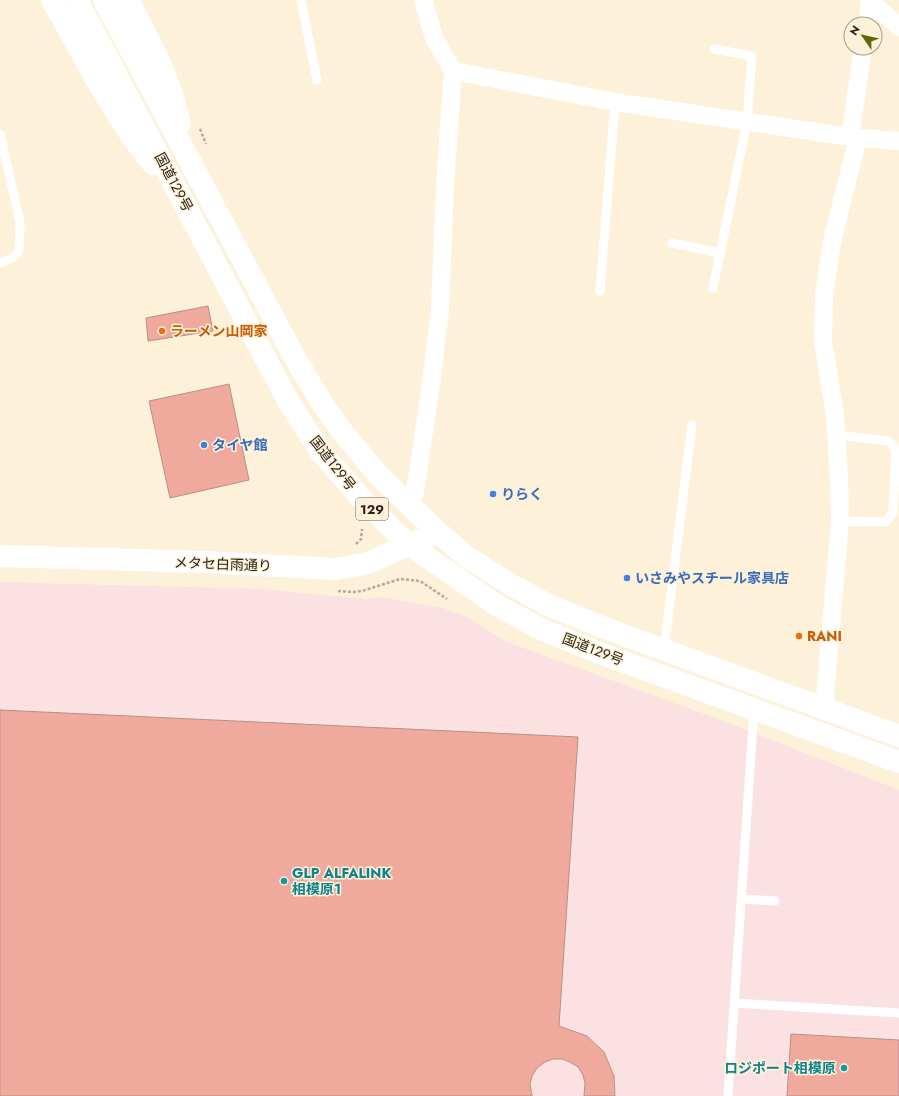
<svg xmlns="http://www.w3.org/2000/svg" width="899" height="1096" viewBox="0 0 899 1096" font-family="Jost,'Noto Sans JP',sans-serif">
<rect width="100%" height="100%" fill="#fef1d9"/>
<!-- industrial -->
<path fill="#fce1e3" d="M0,582L261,589L366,599L381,597L443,608L467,617L507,642L721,720L899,790V1096H0Z"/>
<!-- building -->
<path fill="#f0aa9d" stroke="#b3918b" d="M208,306L213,331L148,341L146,318Z
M229,384L249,480L170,498L149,401Z
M0,710L578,737L559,1026L587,1036L604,1052L614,1076L615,1096H584L585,1083L583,1075L578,1067L570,1062L562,1059H553L545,1062L537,1068L532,1076L530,1084L532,1096H0Z
M791,1034L899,1040V1096H787Z"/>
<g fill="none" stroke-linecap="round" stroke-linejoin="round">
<!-- path -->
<path stroke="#b6ab97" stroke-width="2.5" stroke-dasharray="3 2" stroke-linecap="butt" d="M200,129L206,144
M356,544L361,539L362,529
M338,591L353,592L362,591L400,579L420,581L447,599"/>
<!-- service -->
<path stroke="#fff" stroke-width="9" d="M301,0L317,80
M0,134L20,222L19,250C16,258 8,260 0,263
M672,243L720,253
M713,288L747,122L752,56L714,49
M600,291L615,102
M836,435L889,441L896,450L893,513L885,522L840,521
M664,650L692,425
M741,899L775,901
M734,1003L899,1013
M728,1096L754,710"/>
<!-- minor -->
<path stroke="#fff" stroke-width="18" d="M423,0L434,38L453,71
M869,0L899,27
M867,24L870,1
M850,137L863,48
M410,505L415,492L431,384L440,310L445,185L453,71L615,102L850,137L899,141
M824,708L840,521L839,480L835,415L823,341L824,296L832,242L858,138"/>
<!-- tertiary -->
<path stroke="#fff" stroke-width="22" d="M0,556L205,562L336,569L368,563L438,532"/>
<!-- trunk -->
<path stroke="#fff" stroke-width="22" d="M52,0L101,88L134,140L153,164
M77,0L287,399L320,451L362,499L409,545L498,606L543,630L605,655L899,762
M104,0L296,360L324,406L341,430L378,475L438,532L467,557L513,586L550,606L610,630L899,736
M128,0L159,60L172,94L180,124"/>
</g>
<!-- markers -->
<g fill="#e8710a" stroke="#fef1d9" stroke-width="1.5">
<circle cx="162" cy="331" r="4"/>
<circle cx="799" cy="636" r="4"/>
</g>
<g fill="#3f7fe0" stroke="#fef1d9" stroke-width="1.5">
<circle cx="204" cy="445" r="4"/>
<circle cx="493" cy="494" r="4"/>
<circle cx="627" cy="578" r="4"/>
</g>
<g fill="#0f9aa8" stroke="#fef1d9" stroke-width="1.5">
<circle cx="284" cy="881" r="4"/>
<circle cx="844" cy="1068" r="4"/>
</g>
<g text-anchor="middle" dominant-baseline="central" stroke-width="3" stroke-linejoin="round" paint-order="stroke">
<!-- shield labels -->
<rect fill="#fef1d9" stroke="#686051" stroke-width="1" x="356" y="498" width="32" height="22" rx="3"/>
<g font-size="13" font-weight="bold" fill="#282217">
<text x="372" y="509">129</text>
</g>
<!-- street labels -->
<g font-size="14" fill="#282217" stroke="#fef1d9">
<text transform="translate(174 182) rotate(62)">国道129号</text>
<text transform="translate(333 463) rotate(52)">国道129号</text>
<text transform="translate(223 564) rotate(2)">メタセ白雨通り</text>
<text transform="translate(593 649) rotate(21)">国道129号</text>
</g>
<!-- food labels -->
<g font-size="14" font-weight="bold" fill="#c56008" stroke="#fef1d9" text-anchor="start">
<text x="170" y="331">ラーメン山岡家</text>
<text x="807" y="636">RANI</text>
</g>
<!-- shop labels -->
<g font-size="14" font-weight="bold" fill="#366cbe" stroke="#fef1d9" text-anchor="start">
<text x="212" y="445">タイヤ館</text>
<text x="501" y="494">りらく</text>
<text x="635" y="578">いさみやスチール家具店</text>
</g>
<!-- culture labels -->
<g font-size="14" font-weight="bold" fill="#0d838f" stroke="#fef1d9" text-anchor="start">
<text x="292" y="873">GLP ALFALINK<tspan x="292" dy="16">相模原1</tspan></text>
<text x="836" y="1068" text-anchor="end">ロジポート相模原</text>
</g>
</g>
<!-- north arrow -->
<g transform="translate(863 36) rotate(304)"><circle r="19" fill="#fef1d9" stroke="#a89e8b"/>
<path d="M0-3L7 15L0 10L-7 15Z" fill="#636807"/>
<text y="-6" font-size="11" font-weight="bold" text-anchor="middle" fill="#282217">N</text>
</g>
</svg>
